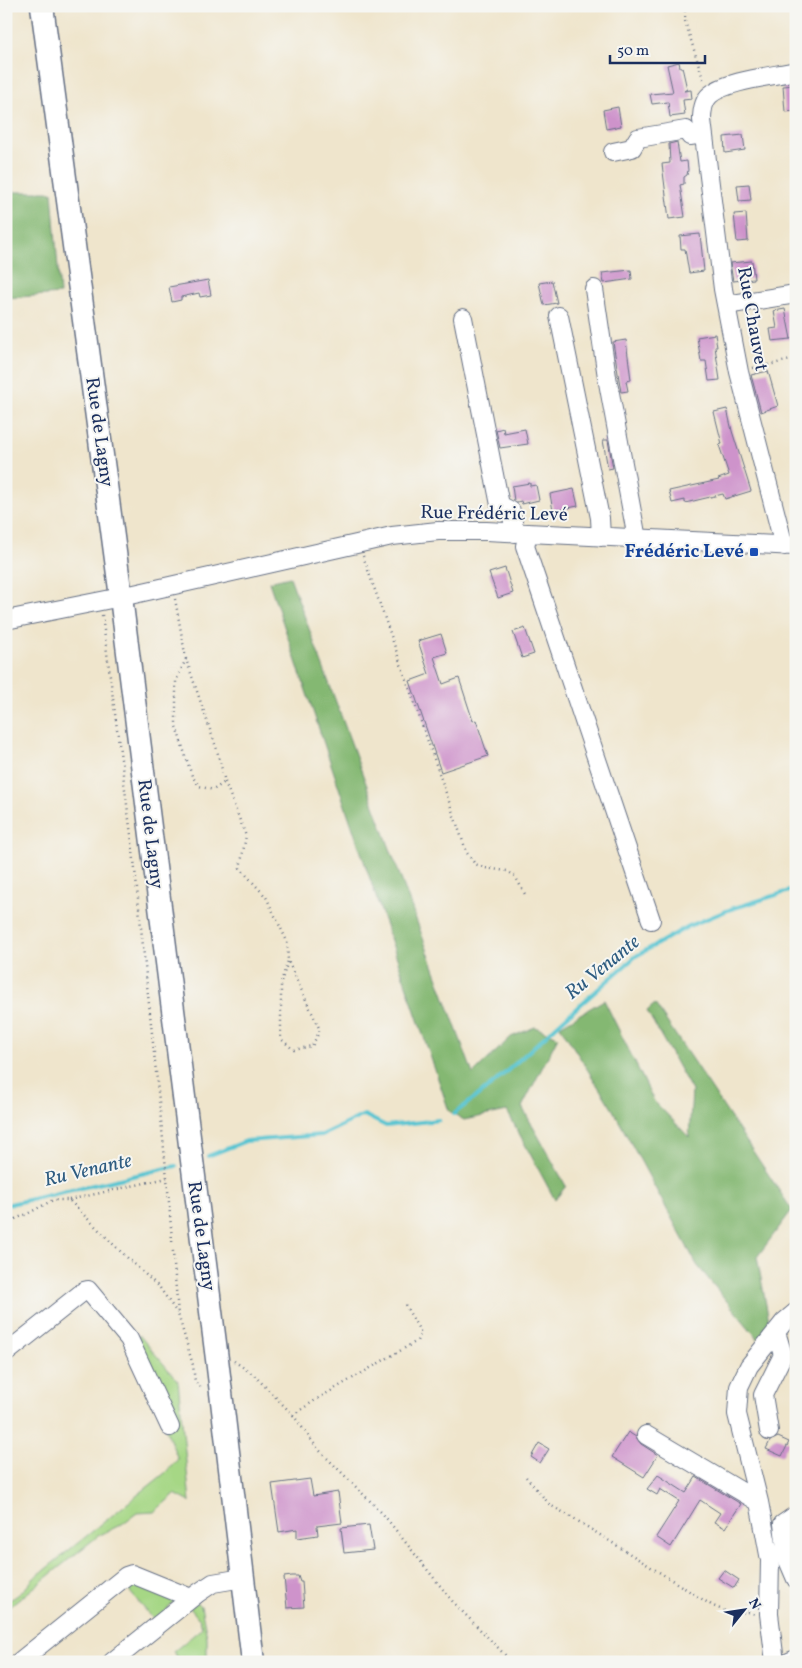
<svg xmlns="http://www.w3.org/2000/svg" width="802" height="1668" viewBox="0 0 802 1668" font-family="Vollkorn,serif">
<rect width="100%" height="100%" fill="#f6f6f2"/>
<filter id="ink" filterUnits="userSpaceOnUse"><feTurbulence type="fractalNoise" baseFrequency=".02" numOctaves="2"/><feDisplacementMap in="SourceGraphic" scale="10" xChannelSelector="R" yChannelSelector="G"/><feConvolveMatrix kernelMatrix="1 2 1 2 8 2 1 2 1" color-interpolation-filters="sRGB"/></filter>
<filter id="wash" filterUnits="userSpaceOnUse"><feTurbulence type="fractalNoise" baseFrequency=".0096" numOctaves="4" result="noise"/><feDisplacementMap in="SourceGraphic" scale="20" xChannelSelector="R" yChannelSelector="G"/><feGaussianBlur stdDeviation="1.12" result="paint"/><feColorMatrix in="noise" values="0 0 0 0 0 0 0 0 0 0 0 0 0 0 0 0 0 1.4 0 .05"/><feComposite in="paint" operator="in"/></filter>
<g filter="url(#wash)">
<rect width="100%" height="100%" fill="#efe5cc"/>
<!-- green -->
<path fill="#a6d785" stroke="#608372" d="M140,1336L178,1381L190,1502L175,1494L154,1512L137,1513L122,1524L98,1536L6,1610V1601C16,1599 27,1587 33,1579L165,1473L178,1459L168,1435L136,1337Z
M128,1582L179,1596L156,1622L124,1585Z
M197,1602L201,1606L207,1637V1662H178L180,1660L173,1652L202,1628L200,1620L190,1608Z"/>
<!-- forest -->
<path fill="#84b872" stroke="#507468" d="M6,192H52L60,294L6,298Z
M290,577L473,1074L511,1037L535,1027L558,1037L522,1107L566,1186L555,1200L507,1111L464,1120L449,1111L269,582Z
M604,1000L654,1101L689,1137L692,1091L647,1011L655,1004L792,1210L757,1257L770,1326L758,1339L697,1265L613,1110L560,1026Z"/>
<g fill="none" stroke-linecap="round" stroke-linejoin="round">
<!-- stream -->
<path stroke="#59c5d2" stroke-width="4" d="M454,1114L495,1082L564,1019L636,956L689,926L731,909L796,889
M208,1156L246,1141L322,1135L364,1115L386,1126L439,1120
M6,1205L176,1166"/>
</g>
<g id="blocks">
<!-- building -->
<path fill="#ce93cb" d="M679,62L680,67H682L687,89L684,91L691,90L692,99L683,100L685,115L670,117L668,102L652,104L650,94L673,92L667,65Z
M796,85V111L785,112L783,86Z
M618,107L621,126L606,129L603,110Z
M743,135L745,150L725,153L724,137Z
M677,142L680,162L687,161L688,170L687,175L684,177V184L680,185L685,217L669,219L662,164L670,163L669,144Z
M749,184L751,200L739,201L737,185Z
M746,213L748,241L737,242L734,214Z
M700,234L704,271L689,273L685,249H681L680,236Z
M752,261L754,279L733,281L730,263Z
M631,270L632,279L604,283L602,273Z
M208,280L211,295L200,297L199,293L181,297V300L172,302L169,287Z
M552,281L557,303L544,305L539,283Z
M785,309L791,339L772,341L770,329L777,328L774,311Z
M715,334L717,347H715L720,380L709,381L706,361H701L697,337Z
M626,340L631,380L626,381L628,391L621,392L613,342Z
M768,371L778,406L761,412L751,375Z
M727,409L732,431L751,491L725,499L723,494L685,503V500L672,503L669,491L719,480L718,479L729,475L719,445L722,444L714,412Z
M503,428L504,433L525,429L528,444L500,448L496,430Z
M603,440H608L613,468L608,469Z
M530,483V486L536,485L539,500L522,504L521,501L517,502L514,501L512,486Z
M574,489L578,506L553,511L550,494Z
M505,568L513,593L498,598L489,573Z
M525,628L534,654L522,658L513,632Z
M441,634L447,653L434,657L443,684L459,678L473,721L476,720L488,756L441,772L410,681L429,674L418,641Z
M628,1432L636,1437L641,1444L658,1455L644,1477L612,1457Z
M778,1437L789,1442L782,1456L766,1449L770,1441Z
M539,1443L549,1449L540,1463L531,1457Z
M658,1475L686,1493L696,1477L741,1504L725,1528L714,1522L720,1513L700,1500L671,1547L656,1537L679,1501L660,1489L657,1495L647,1489Z
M310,1479L313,1496L338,1492L342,1523L317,1526L318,1535L297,1538V1529L279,1532L272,1484Z
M369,1525L373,1550L344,1553L341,1528Z
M724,1570L739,1580L734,1588L718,1578Z
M292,1576H298L300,1582H302L304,1607L287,1608L284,1577Z"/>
</g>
</g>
<g filter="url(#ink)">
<use href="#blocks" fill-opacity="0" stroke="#656f84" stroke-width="1"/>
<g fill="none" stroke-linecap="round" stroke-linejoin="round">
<defs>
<path id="minor" d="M613,152L632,148L638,138L686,130L690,136L703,134
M594,289L607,377L637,539
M726,305L796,294
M559,316L600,518L601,537
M463,318L500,505L511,511L515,533
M528,533L525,546L651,920
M784,546L739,372L723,289L702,120C702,112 703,101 710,95C725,81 774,76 796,71
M6,620L121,597L392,536L438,531H486L796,546
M6,1353L84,1291L88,1290L129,1339L170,1427
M769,1431L763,1395L783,1355L776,1332
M646,1435L759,1502
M796,1515L783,1524L787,1558L796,1579
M19,1662L126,1576L132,1574L191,1598
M112,1662L198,1593L213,1583L243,1578
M775,1662L769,1614L770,1560L759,1502L737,1414L739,1387L749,1366L784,1322L796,1312
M789,1662L796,1659"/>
<path id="major" d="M42,6L121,597L217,1359L253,1662"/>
</defs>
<!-- minor casing -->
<use href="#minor" stroke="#656f84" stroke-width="20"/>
<!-- major casing -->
<use href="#major" stroke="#656f84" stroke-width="25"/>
<!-- path -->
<path stroke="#656f84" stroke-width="2.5" stroke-dasharray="1 4" stroke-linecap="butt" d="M685,6V21L704,82
M753,368L796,359
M363,556L467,853L475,864L485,868L507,871L515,876L526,896
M175,599L186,659L217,750L225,782L246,836L240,868L266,897L287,941L288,961L320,1030L312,1046L294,1050L281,1039V982L288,961
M102,615L133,850L167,1178L178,1314L193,1365L195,1382L203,1389
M186,659L176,681V726L192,776L199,786L213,790L225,782
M790,899L796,898
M69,1200L167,1178
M6,1223L27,1214L53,1200H69L118,1249L160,1288L177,1313
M234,1361L254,1375L293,1415L317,1399L417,1341L421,1333L404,1303
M293,1415L318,1449L383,1514L453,1602L512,1662
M526,1477L550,1505L573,1518L713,1606L730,1613L748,1612L755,1614"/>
<!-- minor -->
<use href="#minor" stroke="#fff" stroke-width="18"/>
<!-- major -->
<use href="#major" stroke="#fff" stroke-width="22"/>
</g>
</g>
<!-- markers -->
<rect fill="#1a4fb4" stroke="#f6f6f2" stroke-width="2" x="749" y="547" width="10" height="10" rx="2.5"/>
<g text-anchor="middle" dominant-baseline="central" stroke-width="4" stroke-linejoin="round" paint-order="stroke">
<!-- street labels -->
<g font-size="19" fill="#1b2f5e" stroke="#f6f6f2">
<text transform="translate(752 319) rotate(80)">Rue Chauvet</text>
<text transform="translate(99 432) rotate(82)">Rue de Lagny</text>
<text transform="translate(494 514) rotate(1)">Rue Frédéric Levé</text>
<text transform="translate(150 834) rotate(83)">Rue de Lagny</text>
<text transform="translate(201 1236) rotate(82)">Rue de Lagny</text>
</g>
<!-- transit labels -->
<g font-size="19" font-weight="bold" fill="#164399" stroke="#f6f6f2" text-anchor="end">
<text x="744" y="552">Frédéric Levé</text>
</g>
<!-- water labels -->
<g font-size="20" font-style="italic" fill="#2e5c81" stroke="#f6f6f2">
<text transform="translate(603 968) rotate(-39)">Ru Venante</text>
<text transform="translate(88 1171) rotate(-13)">Ru Venante</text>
</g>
</g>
<!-- margin -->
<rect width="802" height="1668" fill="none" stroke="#f6f6f2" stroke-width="25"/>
<!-- north arrow -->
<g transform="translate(744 1610) rotate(60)" stroke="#f6f6f2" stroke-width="4" paint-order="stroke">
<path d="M0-4L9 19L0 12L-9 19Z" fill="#1b2f5e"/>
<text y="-8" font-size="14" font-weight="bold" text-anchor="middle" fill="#1b2f5e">N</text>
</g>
<!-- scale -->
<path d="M610 55v8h95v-8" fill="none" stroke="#1b2f5e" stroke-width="2.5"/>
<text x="617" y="55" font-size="15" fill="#1b2f5e" stroke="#f6f6f2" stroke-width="4" paint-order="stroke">50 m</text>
</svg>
